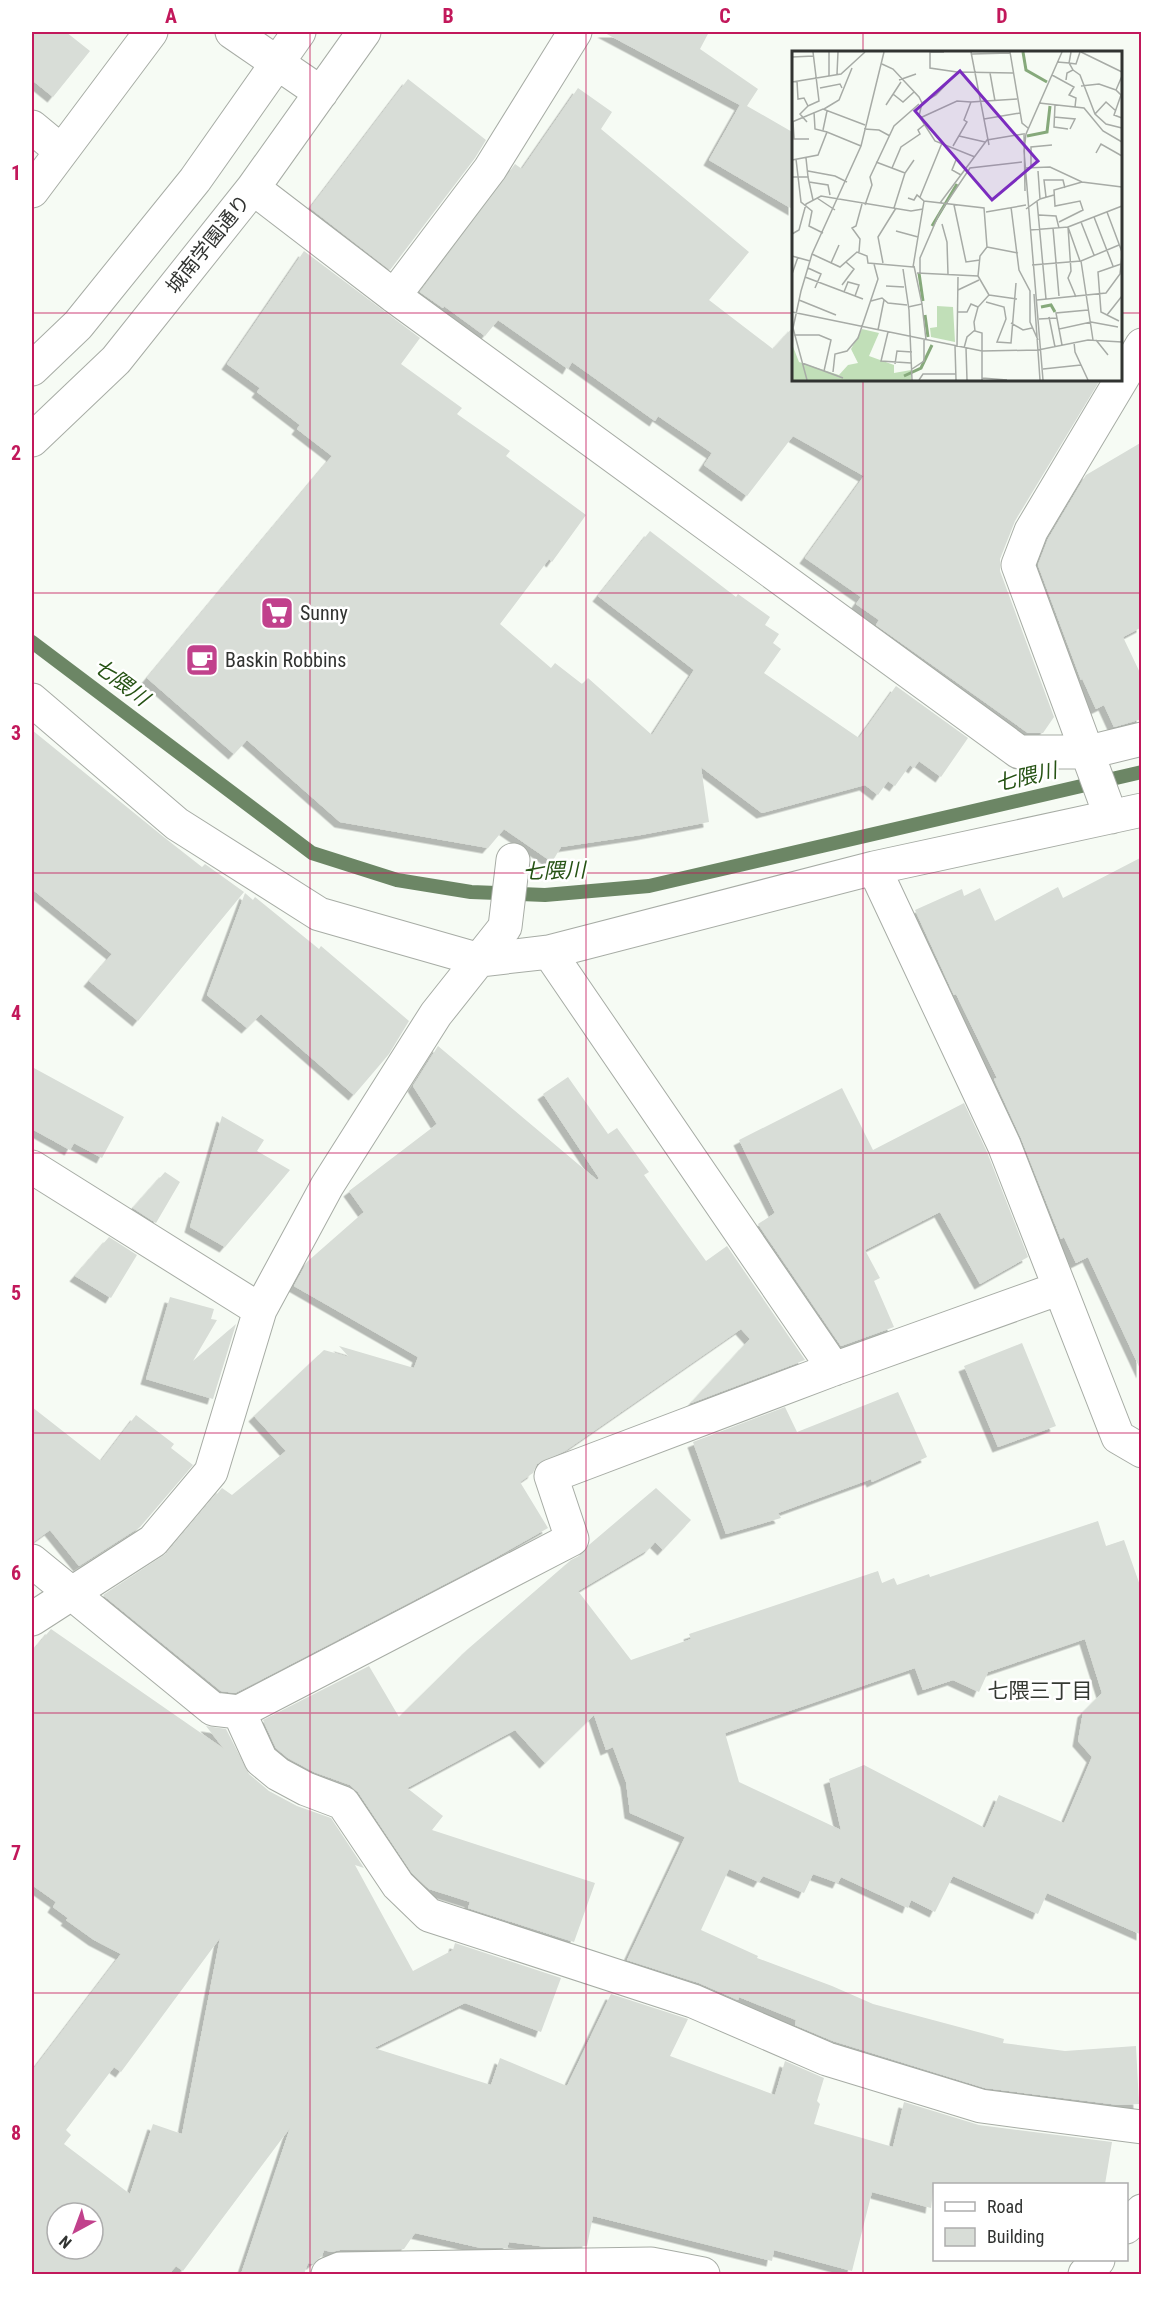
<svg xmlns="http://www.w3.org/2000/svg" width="1173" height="2306" viewBox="0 0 1173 2306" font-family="'Roboto Condensed','Noto Sans JP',sans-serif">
<defs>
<filter id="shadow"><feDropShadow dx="-5.5" dy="5.5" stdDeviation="0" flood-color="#0004"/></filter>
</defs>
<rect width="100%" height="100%" fill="#f6fbf4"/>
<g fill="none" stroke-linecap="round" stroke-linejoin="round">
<!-- stream -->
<path stroke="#6c8665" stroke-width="14" d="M32,642L312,853L397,880L471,892L545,895L649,886L1142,772"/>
</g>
<!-- building -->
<path fill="#d8ddd7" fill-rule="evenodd" filter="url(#shadow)" d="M32,32H66L90,51L53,97L32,80Z
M603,32H709L700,49L758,89L747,106L794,133V210L709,160L740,105Z
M408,79L486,140L475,158L390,270L310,208Z
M578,88L612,112L601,129L749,252L709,300L773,349L794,326V380H1100L1015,521L1000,559V571L1054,717L1043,733H1028L876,625L879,620L856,604L861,597L805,558L864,476L793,436L747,496L704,465L712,453L658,416L655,421L572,362L568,369L498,320L485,336L444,306L443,308L420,292L515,164L522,169Z
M304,251L420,338L401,364L462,408L457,414L510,451L506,456L586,515L552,562L549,559L500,624L551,668L555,663L582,684L588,678L652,735L694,670L598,596L650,531L736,597L738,594L770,617L765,625L779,634L773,643L781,649L764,673L859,738L896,686L968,738L941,777L919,761L914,768L910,765L895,786L888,781L878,795L865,785L762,813L701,767L709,822L641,835L561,847L552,862L504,829L488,848L340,822L247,740L234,754L147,678L332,456L297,429L300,425L257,392L260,388L227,364Z
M1142,442V627L1123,637L1142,677V719L1114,727L1104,705L1096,709L1082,678L1081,680L1038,565L1048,539L1086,475Z
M32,730L165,838L202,867L205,864L244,892L138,1021L89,981L112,954L32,889Z
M1142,857V1373L1088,1257L1076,1263L1064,1237L1061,1239L1021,1138L994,1079L997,1078L956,994L954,995L915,910L962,889L964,896L980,888L995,921L1058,887L1063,898Z
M245,893L253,900L255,897L319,949L321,946L409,1021L389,1054L354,1095L261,1014L247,1028L207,995Z
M438,1046L597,1180L599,1178L543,1094L568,1077L608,1134L617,1128L649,1172L644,1175L706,1261L727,1246L805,1360L691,1403L750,1339L741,1329L565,1451L537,1464L533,1473L520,1482L548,1528L493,1559L235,1693L221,1691L103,1595L167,1553L222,1488L232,1495L286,1451L254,1416L324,1350L349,1357L339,1346L414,1368L418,1357L294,1286L307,1262L364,1212L349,1191L437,1124L413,1086Z
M32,1067L124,1117L102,1158L74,1143L70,1150L32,1129Z
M842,1088L873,1150L964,1103L987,1152L1028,1257L980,1284L940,1212L865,1250L880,1278L874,1281L894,1327L841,1346L758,1224L775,1213L739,1140Z
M222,1116L264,1140L257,1151L290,1170L225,1247L190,1227Z
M165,1172L180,1182L156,1223L133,1208Z
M109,1237L137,1255L111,1298L75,1276Z
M170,1297L214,1309L211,1319L217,1320L193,1361L236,1324L213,1399L146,1379Z
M1022,1343L1056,1426L998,1447L964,1366Z
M898,1392L927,1457L872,1482L871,1479L778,1513L781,1518L726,1534L693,1442L785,1407L797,1432Z
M32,1407L101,1461L136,1415L174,1444L171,1448L193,1465L140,1527L79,1566L50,1530L32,1543Z
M656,1488L691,1520L663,1550L655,1542L649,1549L578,1591L631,1660L691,1639L689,1634L878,1571L882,1583L894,1578L897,1585L929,1574L930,1577L1098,1521L1106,1546L1124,1540L1142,1591V1935L1047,1893L1038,1914L953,1876L935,1912L911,1900L908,1908L841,1877L838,1883L813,1874L804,1893L763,1876L759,1882L729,1869L701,1930L758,1956L757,1958L832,1986L873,2004L1004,2039L1003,2043L1065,2051L1136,2046L1139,2104L1119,2105L985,2088L833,2041L795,2025L796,2020L739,1997L738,2000L699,1983L627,1960L685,1837L630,1813L626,1782L613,1747L606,1750L594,1715L545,1763L515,1730L407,1788L443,1816L432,1830L595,1883L574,1942L468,1908L470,1902L429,1889L412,1873L358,1792L350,1785L314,1772L288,1758L276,1748L263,1720L369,1666L399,1717L468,1649L571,1560L581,1555L589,1545ZM1085,1639L1102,1693L1083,1712L1078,1741L1092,1757L1064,1823L999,1795L985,1828L864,1765L829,1779L841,1830L739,1782L725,1733L915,1668L923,1690L953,1680L979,1692L988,1672Z
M51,1629L224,1749L206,1726L226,1729L249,1774L269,1791L297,1806L331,1818L364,1868L355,1865L413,1971L453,1950L455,1943L561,1978L541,2032L465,2003L374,2048L491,2085L500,2058L567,2086L611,1994L688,2019L670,2056L775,2095L785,2061L824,2078L817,2101L820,2104L814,2124L893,2147L904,2102L979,2125L1112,2142L1105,2184H934L931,2208L872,2192L852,2271L774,2250L772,2261L593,2216L587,2246L547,2247L509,2242L507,2248H481L415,2233L404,2249L340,2250L331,2252L324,2250L322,2256L312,2264L308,2263L304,2274H241L290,2128L183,2271L176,2266L169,2274H32V2071L121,1954L94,1940L66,1920L68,1918L53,1907L56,1902L32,1885V1652ZM220,1938L182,2134L153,2124L130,2194L64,2144L71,2135L66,2130L114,2067L121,2072ZM57,2213H93V2249H57Z"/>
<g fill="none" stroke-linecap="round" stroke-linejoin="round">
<defs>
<path id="minor" d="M232,32L321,93
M32,127L61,151
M253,188L394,296L1019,752H1089L1142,739
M32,191L151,32
M394,296L490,169L575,32
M32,369L78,325L195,180L299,32
M32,440L116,360L253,188L364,32
M32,700L177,824L319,914L480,960L549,952L874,868L1142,810
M1111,817L1018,565L1031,531L1142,345
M874,868L1004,1145L1118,1437L1142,1451
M549,952L834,1369
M32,1167L260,1310
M32,1561L213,1709L239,1712L572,1539L551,1476L834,1369L1060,1288
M32,1619L153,1541L211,1472L260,1310L327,1186L436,1014L505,927L513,860
M239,1712L261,1760L278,1774L306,1789L343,1803L398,1885L429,1915L693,2001L827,2059L981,2106L1142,2127
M1126,2227L1142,2211
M328,2274L340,2269L651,2264L703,2274
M1085,2274L1098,2260"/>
</defs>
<!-- minor casing -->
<use href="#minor" stroke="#a7aca5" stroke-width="35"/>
<!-- minor -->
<use href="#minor" stroke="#fff" stroke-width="33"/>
</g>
<!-- grid -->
<path fill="none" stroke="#c2185b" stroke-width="1.5" stroke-opacity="0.55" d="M310,32V2274M586,32V2274M863,32V52M32,313H794M1120,313H1142M863,380V2274M32,593H1142M32,873H1142M32,1153H1142M32,1433H1142M32,1713H1142M32,1993H1142"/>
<!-- icons -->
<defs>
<symbol id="supermarket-square" viewBox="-11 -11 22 22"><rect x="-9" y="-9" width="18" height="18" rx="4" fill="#c1418c" stroke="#fff"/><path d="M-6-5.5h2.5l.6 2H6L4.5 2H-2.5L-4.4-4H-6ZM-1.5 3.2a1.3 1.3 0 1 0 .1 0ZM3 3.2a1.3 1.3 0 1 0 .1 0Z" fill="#fff"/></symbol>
<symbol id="cafe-square" viewBox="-11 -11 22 22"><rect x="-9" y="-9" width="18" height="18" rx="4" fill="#c1418c" stroke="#fff"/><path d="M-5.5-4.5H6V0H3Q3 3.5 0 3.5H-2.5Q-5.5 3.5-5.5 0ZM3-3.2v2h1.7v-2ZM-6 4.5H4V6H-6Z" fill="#fff"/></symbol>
</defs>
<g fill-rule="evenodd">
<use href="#supermarket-square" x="258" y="594" width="38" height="38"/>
<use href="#cafe-square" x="183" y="641" width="38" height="38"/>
</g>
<g text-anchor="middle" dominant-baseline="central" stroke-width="5" stroke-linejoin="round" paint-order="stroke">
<!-- street labels -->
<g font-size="20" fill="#313331" stroke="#fff">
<text transform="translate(208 244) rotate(-51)">城南学園通り</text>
</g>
<!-- poi labels -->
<g font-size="20" fill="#313331" stroke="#fff" text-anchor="start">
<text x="300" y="613">Sunny</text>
<text x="225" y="660">Baskin Robbins</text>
</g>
<!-- water labels -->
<g font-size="21" font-style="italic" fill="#265314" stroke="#fff">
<text transform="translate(121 682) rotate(37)">七隈川</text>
<text transform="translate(1026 777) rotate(-13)">七隈川</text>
<text transform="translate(554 871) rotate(-2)">七隈川</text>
</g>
<!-- neighbourhood labels -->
<g font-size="21" fill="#343832" stroke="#fff">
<text x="1040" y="1691">七隈三丁目</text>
</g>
</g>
<!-- overview -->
<g transform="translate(792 51)">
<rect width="330" height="330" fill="#f6fbf4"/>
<path d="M145,255L161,256L163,291L139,286L138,277L145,276ZM70,278L87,282L77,305L102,314V322L119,319V329H0V293L7,311L47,324L56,314L66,312L59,298Z" fill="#c1dfb8"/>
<path fill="none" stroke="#86a97b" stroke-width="3" d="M231,1L234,19L255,31M235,85L255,81L258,55M140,175L165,133M127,222L131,250M249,256L259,254L263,261M133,264L136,286M112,325L129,317L140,294"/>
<path fill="none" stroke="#a7aba6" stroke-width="1.5" d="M152,1H138V17L165,21M179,1L197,94M218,1L230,72L236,77M279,1L277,12L284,13L288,1M289,1L330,21M180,3L218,2M0,6L22,5M265,11L277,12L281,19L275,22L274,29M90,13L101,18L127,46L130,52L127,65L143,90L183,106M281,19L288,24L303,63L314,73L330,77M198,22L203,50M45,23L46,1M260,24L282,36L277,44L284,47L283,56M37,25V1M330,25L324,39L329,44L322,64L330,67M107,29L124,23M5,30L6,48L12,47L16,55L27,50L21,1M0,31L49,23L73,1M289,35L307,33L324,39M28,37L48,33L50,37M101,43L111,51L122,41M130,52L144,44L166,21L221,22M247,52L292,57L311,80L330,91M94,54L109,31M263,54L262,76L276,78M32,58L47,49L60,17M22,61L23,78L35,81M303,63L314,51L324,60M262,66L283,68L278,78M128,67L165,50L179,51M192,68L228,62M0,71L31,58L73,74M1,71L2,88H17M15,71L8,63L16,55M72,78L87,79L98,85M31,79L35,60M232,82L233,140M167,85L193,91M161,95L175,71L172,69L179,51L225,48M304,102L309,93L330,105M4,108L9,151L20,160L17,175L31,182M0,109L26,104L35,81L69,95M164,109L160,119L169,124M84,111L113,122M239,116V96L260,94M100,117L109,96L128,83L126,79L132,74M233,117L258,116L290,131L330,136M16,120L43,125L55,131M246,120L248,148M0,126H16L14,107M16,126L21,149M17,131L36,134L38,144M128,146L150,92M254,146L252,129H271L273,137M25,147L43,159M116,147L122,149L125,144L132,150L192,157L195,196L188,205L186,225L197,244L186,256L182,271L183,280L190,282V329M245,150L254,248M148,152L195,89L231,83M73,154L80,134L78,126L102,75L127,53M162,154L174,211L188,209M219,156L227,219L238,240V271L246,289M102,157L113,122L122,109M234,158L248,148L262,144M194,161L234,154M315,161L330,201M247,164L264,165L267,177M302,166L321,215M267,171L291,159L288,150L263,155L262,139L290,131M289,171L302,204M150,173L155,191L156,223M261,177L267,245M238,179L276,176L279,220L276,227L284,246M104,180L126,186M0,183L7,179L14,153L29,145L119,160L131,158M195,196L226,202M67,201L68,188L60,177L64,175L70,153M20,203L48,216L65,201L75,205L76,212L121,216L132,150M0,205L18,210M288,210L276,176L330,155M289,210L301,289M39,212L47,194M91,212L86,186L104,157M240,214L289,210L327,194M16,217L29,223L23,237M111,218L117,259L120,329M125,222L186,225M128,222V207L147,163L178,117L230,111M0,223L6,206M13,226L71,248M50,234L62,218L54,211M94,235L112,236M166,239L187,229M52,241L56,231L67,234L63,245M242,243L248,329M197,244L225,248M7,249L44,264M245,249L314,242L328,223L330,204M79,250L90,247L96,252L115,254M194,251L212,256L214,268L205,291L219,292L224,232M130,253L134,289M116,256L130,253L122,215M0,261L190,300L246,299L296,289L330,291M166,261H175L179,253L186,256M315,264L330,245M257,266L263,296M247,268L265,267M327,270L309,261L306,221L329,213M219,272L231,279L240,277M267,278L264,262L296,259M86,279L92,249M96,281L89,310L119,312M2,284H27L39,289L32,320L10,312M304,289L316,304M282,291L283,301L296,329M270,294L267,278L299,271L326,276M163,295L164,329M165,296L166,226M172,297L175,286L183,279M174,297L175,329M103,313L105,300L120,301M120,318L132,310V289M251,318L289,314M32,320L51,327M41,321L43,303L55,300L66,287L86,228L82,213M190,327L215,329M15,329L1,277L9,240L20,203L69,95L92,1M127,329L131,323H164M251,329L232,100L234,83L270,1"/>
<path fill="#7b2cbf" fill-opacity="0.15" stroke="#7b2cbf" stroke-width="3" d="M168,20L246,110L200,149L123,60Z"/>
<rect width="330" height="330" fill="none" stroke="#313331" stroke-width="3"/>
</g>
<!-- border -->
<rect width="1173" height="2306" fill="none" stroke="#ffffff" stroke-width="66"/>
<!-- legend -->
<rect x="933" y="2183" width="195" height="78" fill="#ffffff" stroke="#adadad" stroke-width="1.5"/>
<rect x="945" y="2202" width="30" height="9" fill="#ffffff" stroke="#adadad" stroke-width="1.5"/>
<text x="987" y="2213" font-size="18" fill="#313331">Road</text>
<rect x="945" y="2228" width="30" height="18" fill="#d8ddd7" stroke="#adadad" stroke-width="1.5"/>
<text x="987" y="2243" font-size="18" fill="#313331">Building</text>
<!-- north arrow -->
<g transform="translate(75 2231) rotate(221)"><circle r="28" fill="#ffffff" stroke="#adadad" stroke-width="1.5"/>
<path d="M0-4.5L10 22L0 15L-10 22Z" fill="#c1418c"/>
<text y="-9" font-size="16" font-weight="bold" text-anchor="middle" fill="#313331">N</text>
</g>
<rect x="33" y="33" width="1107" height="2240" fill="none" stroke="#c2185b" stroke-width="2"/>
<g font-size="20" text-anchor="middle" font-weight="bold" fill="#c2185b">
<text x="171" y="23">A</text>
<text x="448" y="23">B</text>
<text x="725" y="23">C</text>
<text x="1002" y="23">D</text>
<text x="16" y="180">1</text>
<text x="16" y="460">2</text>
<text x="16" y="740">3</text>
<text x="16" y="1020">4</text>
<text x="16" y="1300">5</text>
<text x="16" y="1580">6</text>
<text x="16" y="1860">7</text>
<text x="16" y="2140">8</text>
</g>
</svg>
